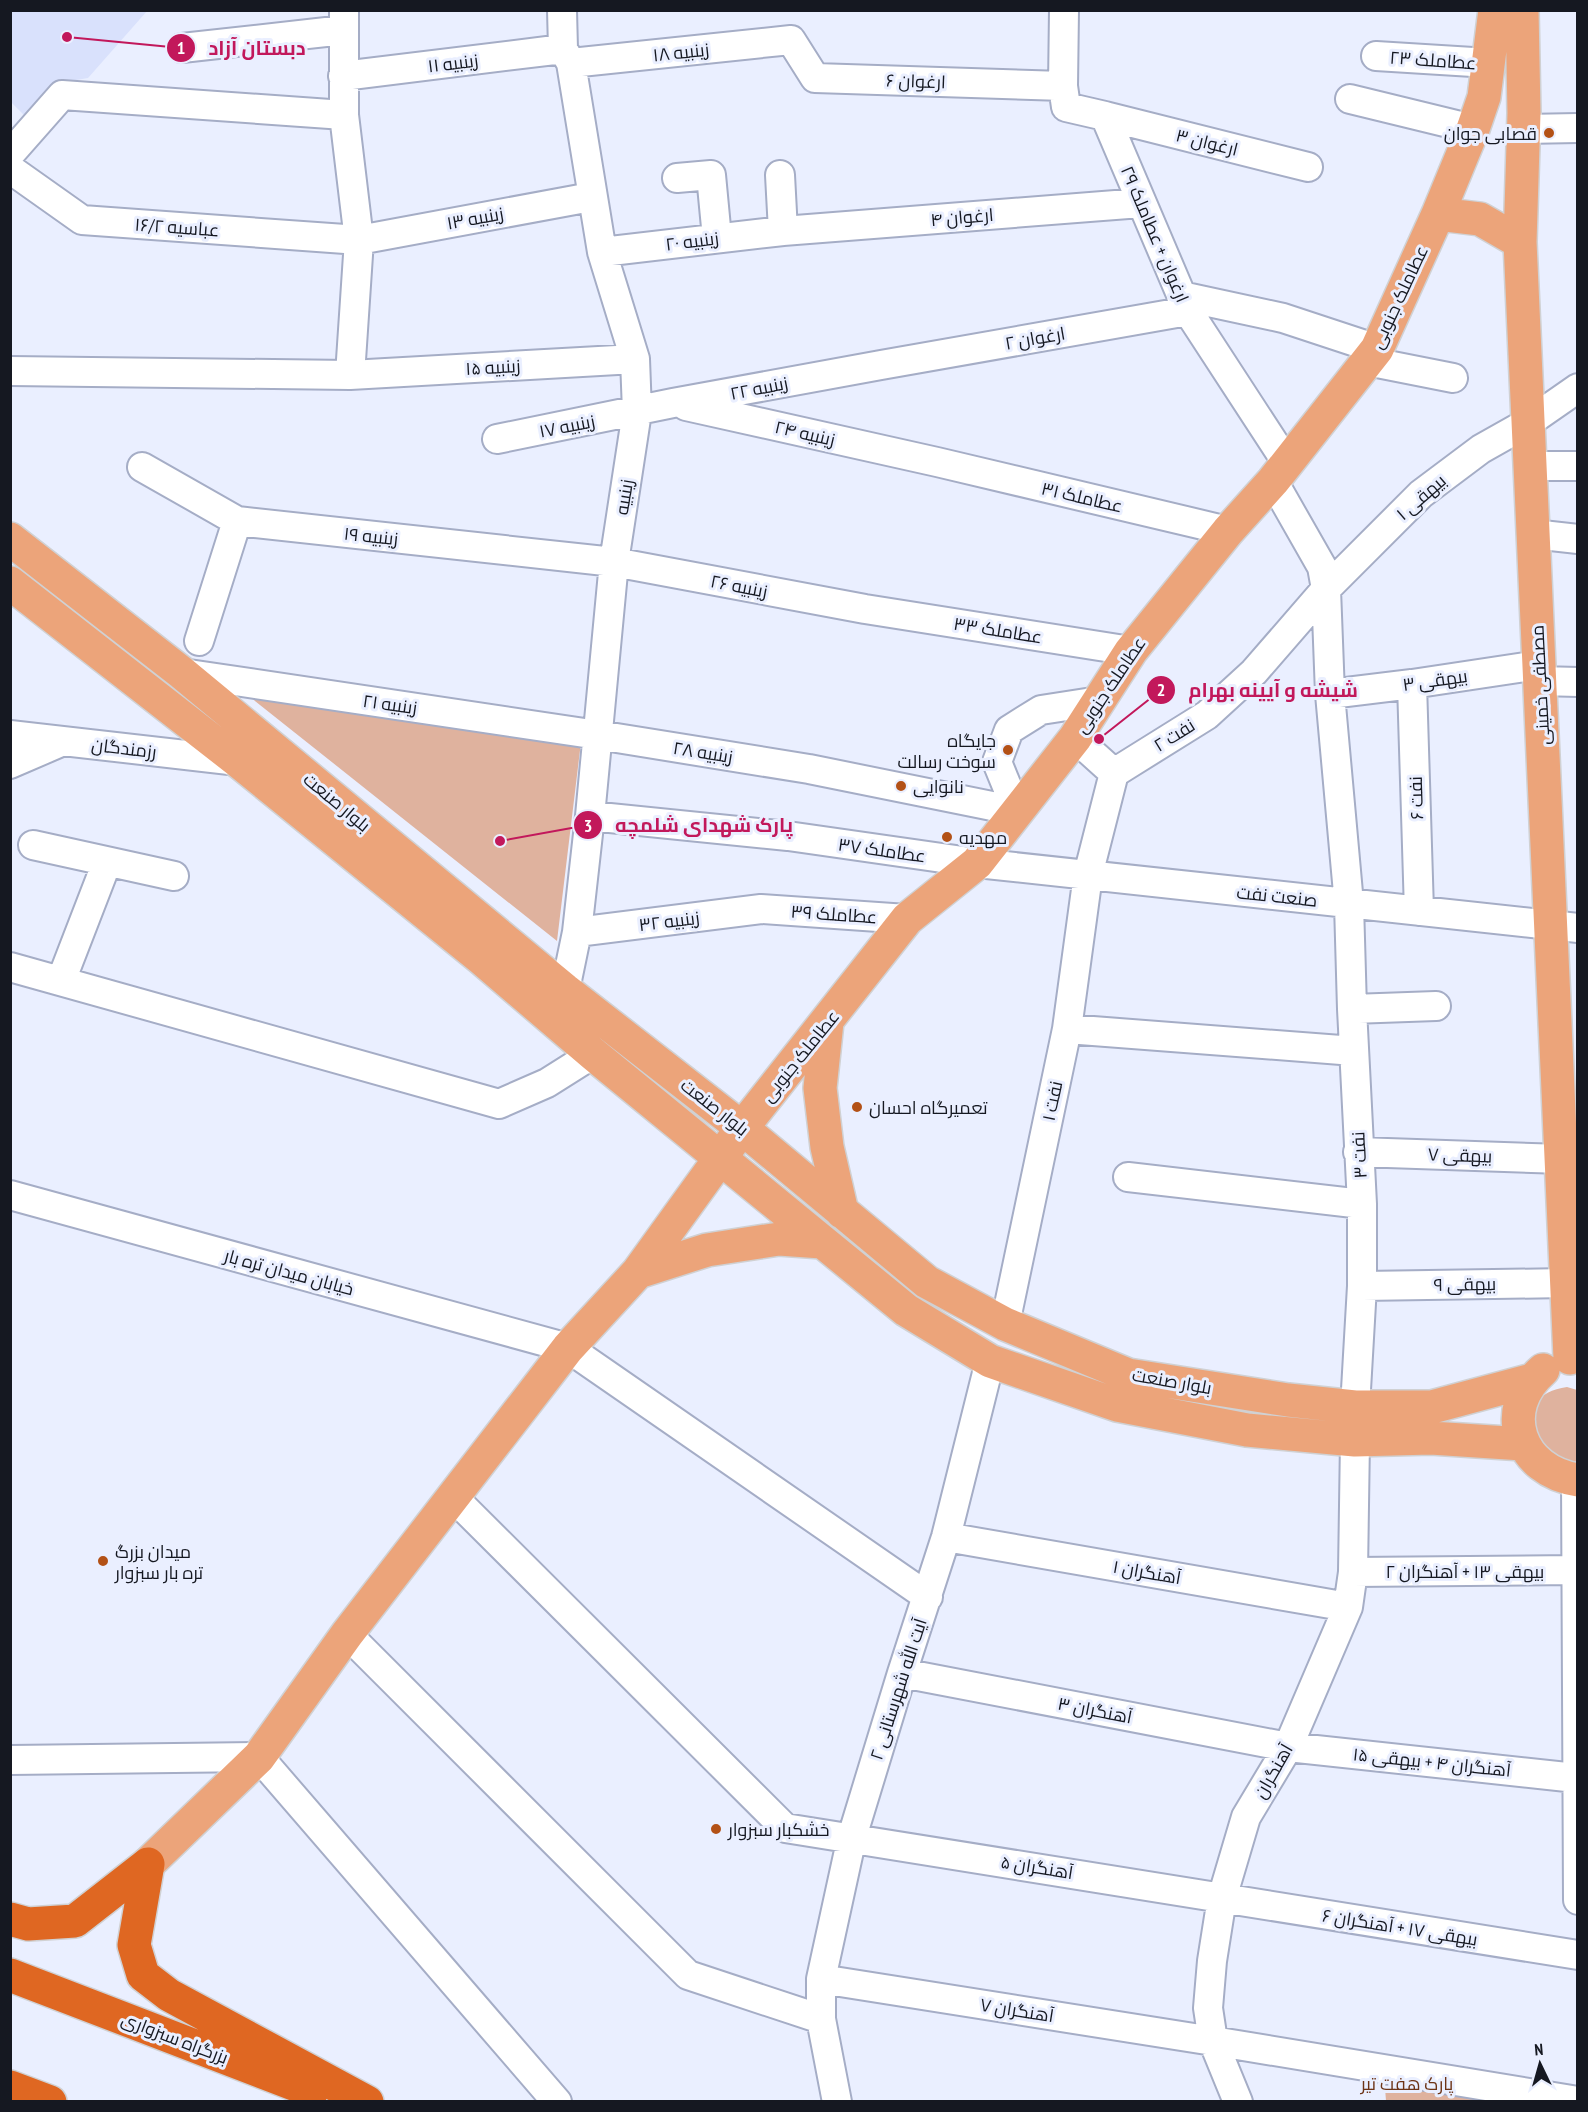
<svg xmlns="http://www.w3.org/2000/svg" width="1588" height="2112" viewBox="0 0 1588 2112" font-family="'PT Sans Narrow',Cairo,sans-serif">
<rect width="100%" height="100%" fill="#eaefff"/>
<!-- built -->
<path fill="#d9e1fc" d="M10,11H147L88,78L53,84L24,115L11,102Z"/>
<!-- green -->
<path fill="#dfb29e" d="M250,697L581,742L557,941Z
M1567,1387L1577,1390V1461L1571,1463L1537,1450L1533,1406C1542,1394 1552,1389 1567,1387Z
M1383,2061L1569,2101H1386Z"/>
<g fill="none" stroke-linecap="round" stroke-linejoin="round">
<defs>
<path id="minor" d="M344,10V115L359,240L350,375
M562,10L563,49L571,63L602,252L635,359L637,412L614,562L590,816L577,932L565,990
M1064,10L1063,86L1066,107L1105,116L1188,311L1287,463
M182,48L344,30
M1376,56L1489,63
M571,63L791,40L815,78L1063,86
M343,76L563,49
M1350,99L1473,129
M1105,116L1308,167
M1523,129L1578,128
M10,154L62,95L344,115
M10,169L82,220L359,240L591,197
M780,175L783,231
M677,178L711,175L717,238
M602,252L783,231L1141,203
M1181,296L1283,318L1377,349
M1367,361L1453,378
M10,371L350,375L635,359
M686,406L937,462L1228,531
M497,439L673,403L881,365L1188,311
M1530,466H1578
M142,467L237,521L614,562L865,609L1131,651
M1273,481L1322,567L1326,589L1330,694L1349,904L1352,1009L1362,1204V1286L1355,1407
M1533,534L1578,539
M199,641L237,521
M182,673L598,735L809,769L1017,811
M1540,681L1578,682
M1412,684L1419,911
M1330,694L1412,684L1539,665
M10,735L238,761
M1075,738L1114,773
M10,764L61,742
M1017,811L997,762L1009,730L1041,710L1099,701
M590,816L788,836L977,863L1578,928
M33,845L174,876
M577,932L761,909L907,919
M10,967L499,1104L547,1083L593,1054
M61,981L107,862
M1352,1009L1436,1006
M1067,1029L1354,1051
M1358,1152L1562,1159
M1128,1177L1362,1204
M10,1195L568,1348L928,1597
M1362,1286L1567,1283
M1005,1324L1067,1029L1088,875L1114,773L1207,715L1254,672L1326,589L1421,494L1481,449L1529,422L1578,388
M1576,1480L1578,1900
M453,1497L785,1828L1578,1955
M946,1537L1348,1607
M1353,1572L1576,1570
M347,1634L688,1975L821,2019
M902,1673L1288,1747L1576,1778
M10,1760L259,1757L557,2102
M821,1979L1213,2041L1578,2101
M837,2102L821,2019V1979L852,1837L902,1673L946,1537L990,1361
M1238,2102L1213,2041L1208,2008L1212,1961L1222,1898L1246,1817L1288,1747L1348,1607L1353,1572L1355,1440"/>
<path id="major" d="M1522,10L1524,113L1520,242L1570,1358
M1438,214L1480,219L1520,242
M10,539L182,673L565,990L742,1128L927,1282L1005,1324L1128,1375L1288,1400L1355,1407H1432L1532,1380
M10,583L238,761L482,959L593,1054L906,1310L990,1361L1117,1405L1247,1430L1355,1440L1431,1438L1523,1444
M827,1022L820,1088L827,1147L842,1212
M638,1272L707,1250L779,1239L822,1242
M1543,1370C1497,1410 1519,1471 1578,1480
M148,1864L259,1757L347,1634L568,1348L638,1272L742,1128L907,919L977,863L1075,738L1131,651L1228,531L1273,481L1377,349L1438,214L1473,129L1484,97L1495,10"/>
<path id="highway" d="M148,1864L134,1945L143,1975L169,1995L367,2102
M10,1919L28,1924L75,1921L148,1864
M10,1975L312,2091
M10,2087L50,2102"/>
</defs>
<!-- minor casing -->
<use href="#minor" stroke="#a5adc6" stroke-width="32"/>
<!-- major casing -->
<use href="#major" stroke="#d0d1d3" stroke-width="36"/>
<!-- highway casing -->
<use href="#highway" stroke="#d0d1d3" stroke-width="36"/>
<!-- minor -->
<use href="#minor" stroke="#fff" stroke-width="28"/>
<!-- major -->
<use href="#major" stroke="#eca47a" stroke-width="33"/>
<!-- highway -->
<use href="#highway" stroke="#df6722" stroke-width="33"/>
</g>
<!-- markers -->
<g fill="#b35116" stroke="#eaefff" stroke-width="2">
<circle cx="1549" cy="133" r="6"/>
<circle cx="1008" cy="750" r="6"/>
<circle cx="901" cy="786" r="6"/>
<circle cx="947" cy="837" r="6"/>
<circle cx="857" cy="1107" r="6"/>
<circle cx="103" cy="1561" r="6"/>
<circle cx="716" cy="1829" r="6"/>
</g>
<g text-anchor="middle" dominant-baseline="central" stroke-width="6" stroke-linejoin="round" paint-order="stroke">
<!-- street labels -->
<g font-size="18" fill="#151821" stroke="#eaefff">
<text transform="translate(681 52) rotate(-6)">زینبیه ۱۸</text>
<text transform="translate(1433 60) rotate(4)">عطاملک ۲۳</text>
<text transform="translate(453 63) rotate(-7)">زینبیه ۱۱</text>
<text transform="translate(916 81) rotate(2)">ارغوان ۶</text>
<text transform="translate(1207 142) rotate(14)">ارغوان ۳</text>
<text transform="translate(962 217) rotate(-5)">ارغوان ۴</text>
<text transform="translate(475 218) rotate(-10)">زینبیه ۱۳</text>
<text transform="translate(177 227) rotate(4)">عباسیه ۱۶/۲</text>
<text transform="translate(1155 234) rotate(67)">ارغوان + عطاملک ۲۹</text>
<text transform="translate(692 241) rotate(-7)">زینبیه ۲۰</text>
<text transform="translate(1399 297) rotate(-65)">عطاملک جنوبی</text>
<text transform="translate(1035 338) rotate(-10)">ارغوان ۲</text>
<text transform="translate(493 367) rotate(-3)">زینبیه ۱۵</text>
<text transform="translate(759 388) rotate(-11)">زینبیه ۲۲</text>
<text transform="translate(567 426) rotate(-11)">زینبیه ۱۷</text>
<text transform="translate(805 433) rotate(13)">زینبیه ۲۴</text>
<text transform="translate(624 497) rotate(-81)">زینبیه</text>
<text transform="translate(1082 497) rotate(13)">عطاملک ۳۱</text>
<text transform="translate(1421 497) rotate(-41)">بیهقی ۱</text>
<text transform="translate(371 536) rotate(6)">زینبیه ۱۹</text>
<text transform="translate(739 586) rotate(11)">زینبیه ۲۶</text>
<text transform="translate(998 630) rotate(9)">عطاملک ۳۳</text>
<text transform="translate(1435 680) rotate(-8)">بیهقی ۳</text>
<text transform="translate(1110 685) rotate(-56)">عطاملک جنوبی</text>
<text transform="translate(1540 685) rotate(-93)">مصطفی خمینی</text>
<text transform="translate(390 704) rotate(8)">زینبیه ۲۱</text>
<text transform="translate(1174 735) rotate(-32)">نفت ۲</text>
<text transform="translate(124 748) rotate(7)">رزمندگان</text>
<text transform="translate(703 752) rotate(9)">زینبیه ۲۸</text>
<text transform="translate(1416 798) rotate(-92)">نفت ۶</text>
<text transform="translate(337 802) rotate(40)">بلوار صنعت</text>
<text transform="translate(882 850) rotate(8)">عطاملک ۳۷</text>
<text transform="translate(1277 896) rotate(6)">صنعت نفت</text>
<text transform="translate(834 914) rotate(4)">عطاملک ۳۹</text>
<text transform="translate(669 921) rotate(-7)">زینبیه ۳۲</text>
<text transform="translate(800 1056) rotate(-51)">عطاملک جنوبی</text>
<text transform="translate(1052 1101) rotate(-78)">نفت ۱</text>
<text transform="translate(715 1107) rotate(38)">بلوار صنعت</text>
<text transform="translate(1359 1155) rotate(-93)">نفت ۳</text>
<text transform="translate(1460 1155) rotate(2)">بیهقی ۷</text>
<text transform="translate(289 1272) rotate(15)">خیابان میدان تره بار</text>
<text transform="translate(1465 1284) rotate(-1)">بیهقی ۹</text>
<text transform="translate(1172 1381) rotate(10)">بلوار صنعت</text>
<text x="1465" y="1571">بیهقی ۱۳ + آهنگران ۲</text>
<text transform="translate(1147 1572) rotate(10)">آهنگران ۱</text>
<text transform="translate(898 1689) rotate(-72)">آیت الله شهرستانی ۲</text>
<text transform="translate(1095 1710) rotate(11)">آهنگران ۳</text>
<text transform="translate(1432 1762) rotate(6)">آهنگران ۴ + بیهقی ۱۵</text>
<text transform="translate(1273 1771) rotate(-60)">آهنگران</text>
<text transform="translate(1037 1867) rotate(9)">آهنگران ۵</text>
<text transform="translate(1400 1927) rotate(9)">بیهقی ۱۷ + آهنگران ۶</text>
<text transform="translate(1017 2010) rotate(9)">آهنگران ۷</text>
<text transform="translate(175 2038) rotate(21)">بزرگراه سبزواری</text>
</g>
<!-- poi labels -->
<g font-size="18" fill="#151821" stroke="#eaefff" text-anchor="start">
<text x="1537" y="133" text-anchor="end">قصابی جوان</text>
<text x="996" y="740" text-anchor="end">جایگاه<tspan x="996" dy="21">سوخت رسالت</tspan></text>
<text x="913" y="786">نانوایی</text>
<text x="959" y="837">مهدیه</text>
<text x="869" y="1107">تعمیرگاه احسان</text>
<text x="115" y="1551">میدان بزرگ<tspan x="115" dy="21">تره بار سبزوار</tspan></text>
<text x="728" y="1829">خشکبار سبزوار</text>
</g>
<!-- park labels -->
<g font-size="18" fill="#6d3416" stroke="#eaefff">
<text x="1407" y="2083">پارک هفت تیر</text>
</g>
</g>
<!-- callouts -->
<path fill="none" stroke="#c2185b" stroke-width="2" d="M67 37L181 48M1099 739L1161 690M500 841L588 825"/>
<g fill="#c2185b" stroke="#eaefff" stroke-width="2">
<circle cx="67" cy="37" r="6"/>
<circle cx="1099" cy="739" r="6"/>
<circle cx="500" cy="841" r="6"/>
<circle cx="181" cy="48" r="15"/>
<circle cx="1161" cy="690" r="15"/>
<circle cx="588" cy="825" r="15"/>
</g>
<g font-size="18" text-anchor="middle" font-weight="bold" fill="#fff">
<text x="181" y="54">1</text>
<text x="1161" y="696">2</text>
<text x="588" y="832">3</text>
</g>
<g font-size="20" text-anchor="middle" font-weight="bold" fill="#c2185b" stroke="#eaefff" stroke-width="6" stroke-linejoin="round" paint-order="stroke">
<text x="257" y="55">دبستان آزاد</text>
<text x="1273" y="697">شیشه و آیینه بهرام</text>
<text x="704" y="832">پارک شهدای شلمچه</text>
</g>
<!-- border -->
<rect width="1588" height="2112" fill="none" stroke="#151821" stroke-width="24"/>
<!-- north arrow -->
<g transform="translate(1540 2064) rotate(355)" stroke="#eaefff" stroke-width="4.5" paint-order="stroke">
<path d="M0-4.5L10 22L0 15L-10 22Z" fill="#151821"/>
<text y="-9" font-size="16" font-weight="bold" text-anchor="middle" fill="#151821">N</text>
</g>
</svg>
